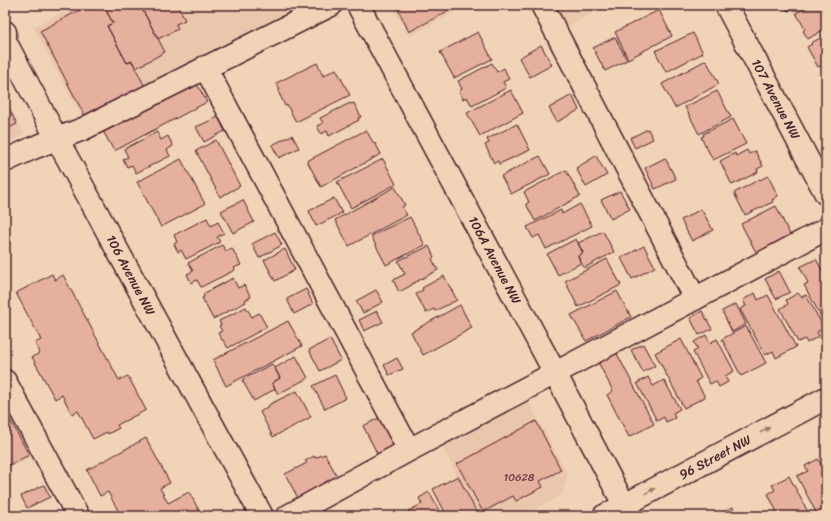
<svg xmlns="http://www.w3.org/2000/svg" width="831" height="521" viewBox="0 0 831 521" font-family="Sriracha,sans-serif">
<rect width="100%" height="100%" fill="#f1d4b7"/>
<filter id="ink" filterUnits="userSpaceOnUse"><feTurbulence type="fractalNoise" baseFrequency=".025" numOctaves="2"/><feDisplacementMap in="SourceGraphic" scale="8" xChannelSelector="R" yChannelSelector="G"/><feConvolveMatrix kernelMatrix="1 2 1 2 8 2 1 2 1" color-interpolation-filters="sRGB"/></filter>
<g filter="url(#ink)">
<!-- built -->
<path fill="#eac6ac" d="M77,5H315L86,124L33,27Z
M391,5H468L409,37Z
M550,5H607L563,29Z
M5,98L24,134L5,144Z
M5,399L35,455L5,471Z
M528,401L568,475L562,495L522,516H479L442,447Z"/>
<!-- building -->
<path fill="#e5b09d" stroke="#4a1f2b" d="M89,5H103L113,23L107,26L127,63L132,61L146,89L87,120L40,31Z
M103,5H140L165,52L136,68L132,61L127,63L107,26L113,23Z
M140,5H177L185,20L176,24L178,29L158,39Z
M396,5H459L409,32Z
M785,5H800L788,11Z
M811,5H826V28L808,39L803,31L805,29L796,13Z
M659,10L672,36L628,59L615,32Z
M478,32L492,59L454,78L440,52Z
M693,33L703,53L666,72L655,51Z
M826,35V63L818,67L807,47L812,44L811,43Z
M615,37L627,60L605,71L593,48Z
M541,45L552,65L530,77L519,58Z
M706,60L719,84L675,108L662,84Z
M317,63L323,76L336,69L350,95L296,122L287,105L285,106L278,91L280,90L276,83Z
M492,63L497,72L504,68L509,79L503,82L506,88L472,106L467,97L463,99L459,91L462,89L458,81Z
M194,79L207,102L114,151L102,129Z
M511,90L523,113L480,136L467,113Z
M717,91L731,117L699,134L685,107Z
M572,95L579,110L557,122L549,108Z
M5,101L17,124L5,130Z
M350,103L351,104L354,103L361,117L358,118L359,120L329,136L327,131L321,134L317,126L323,123L320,118Z
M218,117L225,131L204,142L196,127Z
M733,119L746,144L713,160L701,137L704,136L703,134Z
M517,124L530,150L499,164L498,161L494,163L485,145L489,143L487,139Z
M648,129L653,139L635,148L630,138Z
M366,130L374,144L375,143L381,154L321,187L307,161Z
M157,132L161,140L168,136L173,146L167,150L170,156L136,173L132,165L127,167L123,159L128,157L124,149Z
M292,135L299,148L279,158L272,145Z
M216,140L240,186L220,197L196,151Z
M747,150L749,154L755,151L763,166L757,169L758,172L732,185L720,161L735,153L736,156Z
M540,156L550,174L511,194L501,176Z
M596,156L607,175L586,187L576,168Z
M665,158L676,179L655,189L645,168Z
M181,159L205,204L161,227L137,182Z
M383,159L396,184L351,208L337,182Z
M566,170L580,196L535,221L526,204L529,202L524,192Z
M768,176L778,196L772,200L773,202L745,215L734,193L760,179V180Z
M395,187L405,205L402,207L407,215L349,246L335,220Z
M620,191L630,209L611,219L601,200Z
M334,198L342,213L316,226L309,211Z
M243,200L254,222L233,233L221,211Z
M580,204L592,226L546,249L539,235L533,238L527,227L561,210L562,214Z
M776,206L791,237L757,254L741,224Z
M701,209L713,230L692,241L681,220Z
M410,217L425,245L386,265L371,236Z
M207,218L211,226L218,222L224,233L217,237L220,242L186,259L181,250L178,252L174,244L177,242L174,235Z
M603,231L614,252L584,268L578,256L583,253L578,243Z
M275,232L282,245L259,258L252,244Z
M576,239L583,253L578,256L581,263L558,275L547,254Z
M222,245L226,251L232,248L241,265L234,268L235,270L201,287L197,280L191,283L187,274L193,271L188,263Z
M429,246L434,257L432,259L438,270L412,284V285L399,292L393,280L405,274L398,261Z
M644,246L655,267L632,279L621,258Z
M285,249L295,270L275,281L264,260Z
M607,259L621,285L578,307L565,281Z
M816,259L824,274L826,273V326L804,285L808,283L800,267Z
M779,271L790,292L776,299L765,279Z
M52,274L55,280L63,275L119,380L128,376L146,410L117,425L119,428L108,434L107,432L93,439L78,411L72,414L62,395L55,399L32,357L40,353L35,343L41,340L16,293Z
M444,276L457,300L435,311L434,309L426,313L416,294L423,290L422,288Z
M233,278L238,288L244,285L251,297L245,300L246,302L213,319L202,298L204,297L203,294Z
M306,289L313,304L294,314L287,299Z
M376,290L383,302L363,313L356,301Z
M617,291L631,317L586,341L571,315Z
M755,293L758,300L768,295L796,347L776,358L773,351L765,355L740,309L746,306L743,300Z
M798,293L801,297L806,295L824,328L817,332L819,336L807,343L805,339L798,342L780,309L788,304L786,300Z
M736,304L746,324L732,332L722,311Z
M460,305L472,328L423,355L411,332Z
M246,307L252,317L259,313L267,327L228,348L223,340H222L218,333L222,331L219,326L221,325L219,321Z
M377,311L383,322L364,331L359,320Z
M702,311L712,329L699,335L690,318Z
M288,321L302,346L226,386L213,360Z
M746,326L766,363L741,376L722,339Z
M706,335L710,343L717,339L734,371L725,376L728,382L719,387L716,381L710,384L693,352L698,349L694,342Z
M330,339L341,360L320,371L309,350Z
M681,339L701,378L696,381L705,397L684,408L655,353Z
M643,344L655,366L643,372L631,350Z
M616,352L654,424L629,437L607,395L613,391L598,362Z
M296,356L308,378L278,394L272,383L280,378L275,368Z
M397,358L403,369L389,375L384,365Z
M272,364L280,378L272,383L275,389L254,401L242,380Z
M335,375L346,398L325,409L313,386Z
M648,377L653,386L664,380L680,409L673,413L675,418L666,422L664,417L657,421L637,383Z
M297,391L311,417L273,437L260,412L270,405V404Z
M5,410L29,455L5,467Z
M381,417L396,446L378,455L363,426Z
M536,421L561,470L540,481L543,487L516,501L513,496L483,512L457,464Z
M146,438L170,483L160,488L168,503L189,492L202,516H121L108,492L100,496L87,470Z
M325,454L338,478L298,498L285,474L307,463L305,461L314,456L315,458Z
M818,459L826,474V516H818L797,476L808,471L805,466Z
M458,476L478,515L477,516H447L433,489Z
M789,476L810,516H779L768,494L775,490L772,485Z
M44,485L50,497L27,508L21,496Z
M429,492L442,516H411L408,511L422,504L419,498Z
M733,507L738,516H716Z"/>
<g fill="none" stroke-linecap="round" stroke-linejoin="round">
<defs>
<path id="minor" d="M358,5L555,373L630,516
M542,5L695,299
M726,5L826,194
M5,32V41L57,139L262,516
M205,67L409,450
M5,161L33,148L83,129L331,5
M5,381L78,516
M288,516L409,450L576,362L826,229
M604,516L826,398"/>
</defs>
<!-- minor casing -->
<use href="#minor" stroke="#4a1f2b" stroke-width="25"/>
<!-- minor -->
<use href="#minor" stroke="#f1d4b7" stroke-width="22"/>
</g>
<!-- one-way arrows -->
<defs><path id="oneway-solid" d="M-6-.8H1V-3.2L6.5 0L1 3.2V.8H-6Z"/></defs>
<g fill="#9e7a71">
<use href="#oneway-solid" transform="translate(765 430) rotate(-28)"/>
<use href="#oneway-solid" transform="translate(650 491) rotate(-28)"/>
</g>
</g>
<g text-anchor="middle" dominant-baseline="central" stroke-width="3" stroke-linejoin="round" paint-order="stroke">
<!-- number labels -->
<g font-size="11" fill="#714348">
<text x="519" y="477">10628</text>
</g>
<!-- street labels -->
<g font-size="13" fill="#4a1f2b" stroke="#f1d4b7">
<text transform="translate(776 99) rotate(62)">107 Avenue NW</text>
<text transform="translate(495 260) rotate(62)">106A Avenue NW</text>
<text transform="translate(131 275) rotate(62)">106 Avenue NW</text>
<text transform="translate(715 457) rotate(-28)">96 Street NW</text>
</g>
</g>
<!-- margin -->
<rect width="831" height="521" fill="none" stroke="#f1d4b7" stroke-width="20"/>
<rect x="10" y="10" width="811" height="501" fill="none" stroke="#4a1f2b" stroke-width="1.5" filter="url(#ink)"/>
</svg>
